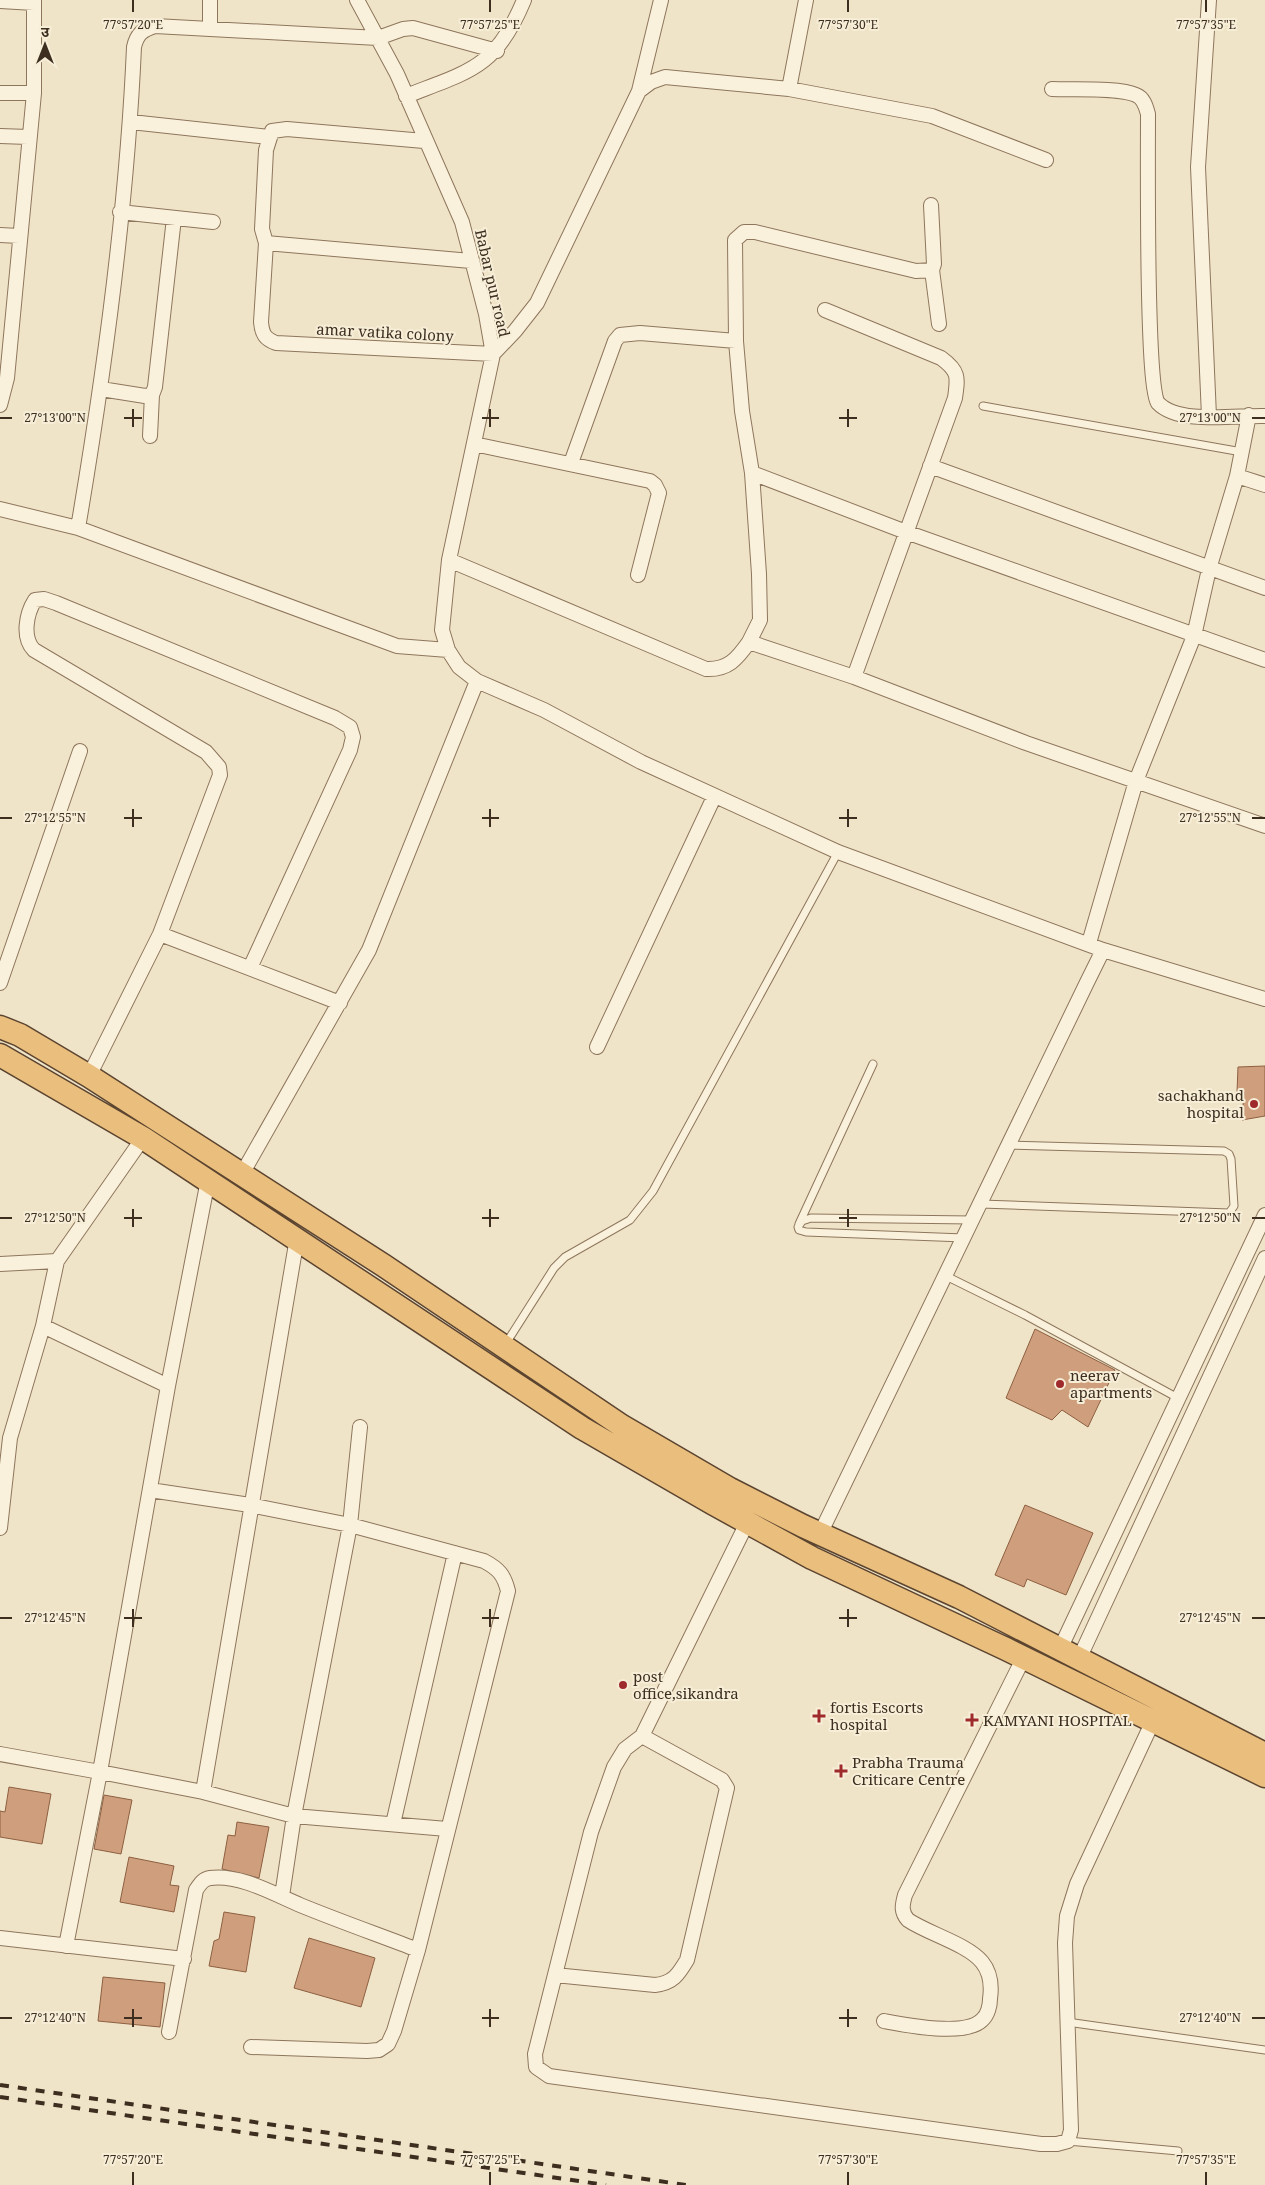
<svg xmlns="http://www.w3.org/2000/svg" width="1265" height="2185" viewBox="0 0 1265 2185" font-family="'Noto Serif','Noto Sans Devanagari',serif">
<rect width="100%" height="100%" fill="#f0e4c8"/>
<!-- building -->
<path fill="#cf9f7d" stroke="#8d5f41" d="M1265,1066V1116L1242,1120L1244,1092H1237L1238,1067Z
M1035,1329L1115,1370L1088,1427L1062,1410L1052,1420L1006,1398Z
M1025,1505L1093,1533L1066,1595L1027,1579L1024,1587L995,1575Z
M9,1787L51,1794L42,1844L0,1837V1811L5,1812Z
M104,1795L132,1800L121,1854L94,1849Z
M237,1822L269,1827L259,1878L222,1869L228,1835L235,1836Z
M129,1857L174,1866L170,1885L179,1886L174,1912L120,1902Z
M224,1912L255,1917L246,1972L209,1966L214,1941L219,1939Z
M309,1938L375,1958L361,2007L294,1988Z
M103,1977L165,1983L160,2027L98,2021Z"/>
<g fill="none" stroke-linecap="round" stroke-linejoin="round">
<defs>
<path id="service" d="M983,406L1242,452
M981,1204L1229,1213L1234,1206L1231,1159L1229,1154L1224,1151L1007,1145
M799,1224L873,1064
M964,1238L806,1232L799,1230L798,1227L802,1221L811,1218L972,1220
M946,1276L1025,1315L1178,1398
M505,1345L554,1268L565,1257L630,1220L653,1191L838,852
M1067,2022L1265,2050
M1068,2141L1178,2151"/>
<path id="minor" d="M357,0L397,74L462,222L486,314L493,354L449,560L442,630L448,650L459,667L477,681L544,710L641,762L838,852L1103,950L1265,999
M0,1L34,3
M210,28V0
M789,89L806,0
M1052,89C1072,90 1119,87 1136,95C1144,98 1146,107 1148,114C1148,149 1146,391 1158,403C1179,425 1236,415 1265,416
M639,91L651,82L665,77L789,89L932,116L1046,160
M0,93H34
M406,96C470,71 496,68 524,0
M131,122L269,137
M0,136L28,137
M424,141L287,129L272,131L266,150L262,229L266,243L261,322C262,334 265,339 276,343L493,354L515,331L537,303L639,91L661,0
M120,212L213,222
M0,235L19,236
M266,243L471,261
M932,270L939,324
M825,310L941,358C959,371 958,377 955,398L854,677
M101,389L145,396L152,395L155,387L174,218
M0,405L7,378L34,93V0
M1209,416L1198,167L1209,0
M150,436L152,395
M474,444L650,481L655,485L659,493L638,575
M571,463L615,341L620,335L640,333L736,341
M930,466L1265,588
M752,473L906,532L1265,660
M1237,476L1265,485
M0,509L78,528L397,646L448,650
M78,528C105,369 127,208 134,47C137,34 142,30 155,26L378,38L403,29L413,28L497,51
M449,560L706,669C728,670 737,659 749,642L854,677L1026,743L1265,826
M749,642L760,620L759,574L752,473L742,411L736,341L735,240L744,232H755L916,271L932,270L934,264L931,205
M160,934L220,775L219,767L206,752L34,650C22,638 26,614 35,600L44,599L56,603L335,718L350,727L353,737L350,750L250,968
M1089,943L1136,781L1194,636L1209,569L1237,476L1249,415
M0,983L80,751
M597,1047L714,797
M89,1076L160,934L340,1003
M242,1174L369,950L477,681
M0,1264L57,1261
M43,1326L168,1386
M150,1490L250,1505L350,1525L484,1561C499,1569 504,1575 508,1591L418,1950L394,2031L388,2044L379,2050L367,2051L251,2047
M747,1523L642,1736L625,1749L614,1767L591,1832L535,2054L536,2067L549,2076L1041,2144H1057L1068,2141L1071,2130L1065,1943L1067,1916L1077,1884L1153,1721
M0,1528L10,1438L43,1326L57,1261L143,1138
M820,1534C915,1340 1007,1144 1103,950
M1060,1649L1265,1215
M1079,1659L1265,1258
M0,1754L100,1772L168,1386L208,1180
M203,1792L297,1238
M393,1824L455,1553
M282,1896L294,1816L350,1525L360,1427
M0,1938L184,1959
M66,1946L100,1772L203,1792L294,1816L447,1829
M555,1975L655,1985C673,1983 678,1975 687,1960L727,1788L722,1780L642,1736
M884,2021C905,2025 965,2037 982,2020C988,2015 990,2005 990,1999C992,1985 991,1973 982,1962C967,1944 929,1934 908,1920C901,1912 902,1906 905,1895L1024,1657
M169,2032L196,1890C200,1884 203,1879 210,1878C240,1874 274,1894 300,1905C339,1921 379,1935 418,1950"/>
<path id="trunk" d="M0,1027L20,1035L89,1076L383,1265L622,1426L730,1489L803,1526L959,1597L1265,1754
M0,1055L143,1138L582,1428L712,1503L812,1558L1006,1649L1265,1776"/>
</defs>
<!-- service casing -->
<use href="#service" stroke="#8d765c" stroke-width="9"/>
<!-- minor casing -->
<use href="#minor" stroke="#8d765c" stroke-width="16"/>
<!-- trunk casing -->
<use href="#trunk" stroke="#5b4430" stroke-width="25"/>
<!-- service -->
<use href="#service" stroke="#faf1dc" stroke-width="7"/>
<!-- minor -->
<use href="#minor" stroke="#faf1dc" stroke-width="14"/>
<!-- trunk -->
<use href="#trunk" stroke="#eabe7c" stroke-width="22"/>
<!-- rail -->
<path stroke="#3d2e20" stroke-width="4" stroke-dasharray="9 9" stroke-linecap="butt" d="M0,2085L686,2185
M0,2097L606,2185"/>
</g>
<!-- ticks -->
<path fill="none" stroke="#3d2e20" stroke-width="2" d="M133,0V12M490,0V12M848,0V12M1206,0V12M133,409V427M490,409V427M848,409V427M0,418H12M124,418H142M482,418H499M839,418H857M1252,418H1265M133,809V827M490,809V827M848,809V827M0,818H12M124,818H142M482,818H499M839,818H857M1252,818H1265M133,1209V1227M490,1209V1227M848,1209V1227M0,1218H12M124,1218H142M482,1218H499M839,1218H857M1252,1218H1265M133,1609V1627M490,1609V1627M848,1609V1627M0,1618H12M124,1618H142M482,1618H499M839,1618H857M1252,1618H1265M133,2009V2027M490,2009V2027M848,2009V2027M0,2018H12M124,2018H142M482,2018H499M839,2018H857M1252,2018H1265M133,2172V2185M490,2172V2185M848,2172V2185M1206,2172V2185"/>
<!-- markers -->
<g fill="#9e2a2b" stroke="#f7eed8" stroke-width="2">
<circle cx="1254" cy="1104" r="5"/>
<circle cx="1060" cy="1384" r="5"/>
<circle cx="623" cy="1685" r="5"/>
<path d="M816.5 1708.5h5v5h5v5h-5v5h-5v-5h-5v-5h5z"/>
<path d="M969.5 1712.5h5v5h5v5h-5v5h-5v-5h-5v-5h5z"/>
<path d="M838.5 1763.5h5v5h5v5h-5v5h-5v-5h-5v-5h5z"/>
</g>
<g text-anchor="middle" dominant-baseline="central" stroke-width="4" stroke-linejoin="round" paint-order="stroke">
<!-- street labels -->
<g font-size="15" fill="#3d2e20" stroke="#f7eed8">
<text transform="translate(493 283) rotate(77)">Babar pur road</text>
<text transform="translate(385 332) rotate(3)">amar vatika colony</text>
</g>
<!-- poi labels -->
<g font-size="15" fill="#3d2e20" stroke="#f7eed8" text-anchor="start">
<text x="1244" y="1095" text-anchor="end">sachakhand<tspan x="1244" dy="17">hospital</tspan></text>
<text x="1070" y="1375">neerav<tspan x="1070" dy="17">apartments</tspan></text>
<text x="633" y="1676">post<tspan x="633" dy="17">office,sikandra</tspan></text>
<text x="830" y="1707">fortis Escorts<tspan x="830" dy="17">hospital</tspan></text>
<text x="983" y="1720">KAMYANI HOSPITAL</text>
<text x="852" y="1762">Prabha Trauma<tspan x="852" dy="17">Criticare Centre</tspan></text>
</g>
</g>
<g font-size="12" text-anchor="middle" fill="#3d2e20" stroke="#f7eed8" stroke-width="4" stroke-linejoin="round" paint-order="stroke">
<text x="133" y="29">77°57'20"E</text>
<text x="490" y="29">77°57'25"E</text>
<text x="848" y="29">77°57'30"E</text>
<text x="1206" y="29">77°57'35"E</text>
<text x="55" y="422">27°13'00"N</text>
<text x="1210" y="422">27°13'00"N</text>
<text x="55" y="822">27°12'55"N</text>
<text x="1210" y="822">27°12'55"N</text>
<text x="55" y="1222">27°12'50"N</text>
<text x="1210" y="1222">27°12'50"N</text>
<text x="55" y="1622">27°12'45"N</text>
<text x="1210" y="1622">27°12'45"N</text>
<text x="55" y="2022">27°12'40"N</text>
<text x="1210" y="2022">27°12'40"N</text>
<text x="133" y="2164">77°57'20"E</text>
<text x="490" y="2164">77°57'25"E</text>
<text x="848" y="2164">77°57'30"E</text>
<text x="1206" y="2164">77°57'35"E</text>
</g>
<!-- north arrow -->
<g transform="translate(45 45)" stroke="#f7eed8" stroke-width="4" paint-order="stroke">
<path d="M0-4L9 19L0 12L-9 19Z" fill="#3d2e20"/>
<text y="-8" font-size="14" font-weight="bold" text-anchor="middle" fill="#3d2e20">उ</text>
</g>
</svg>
